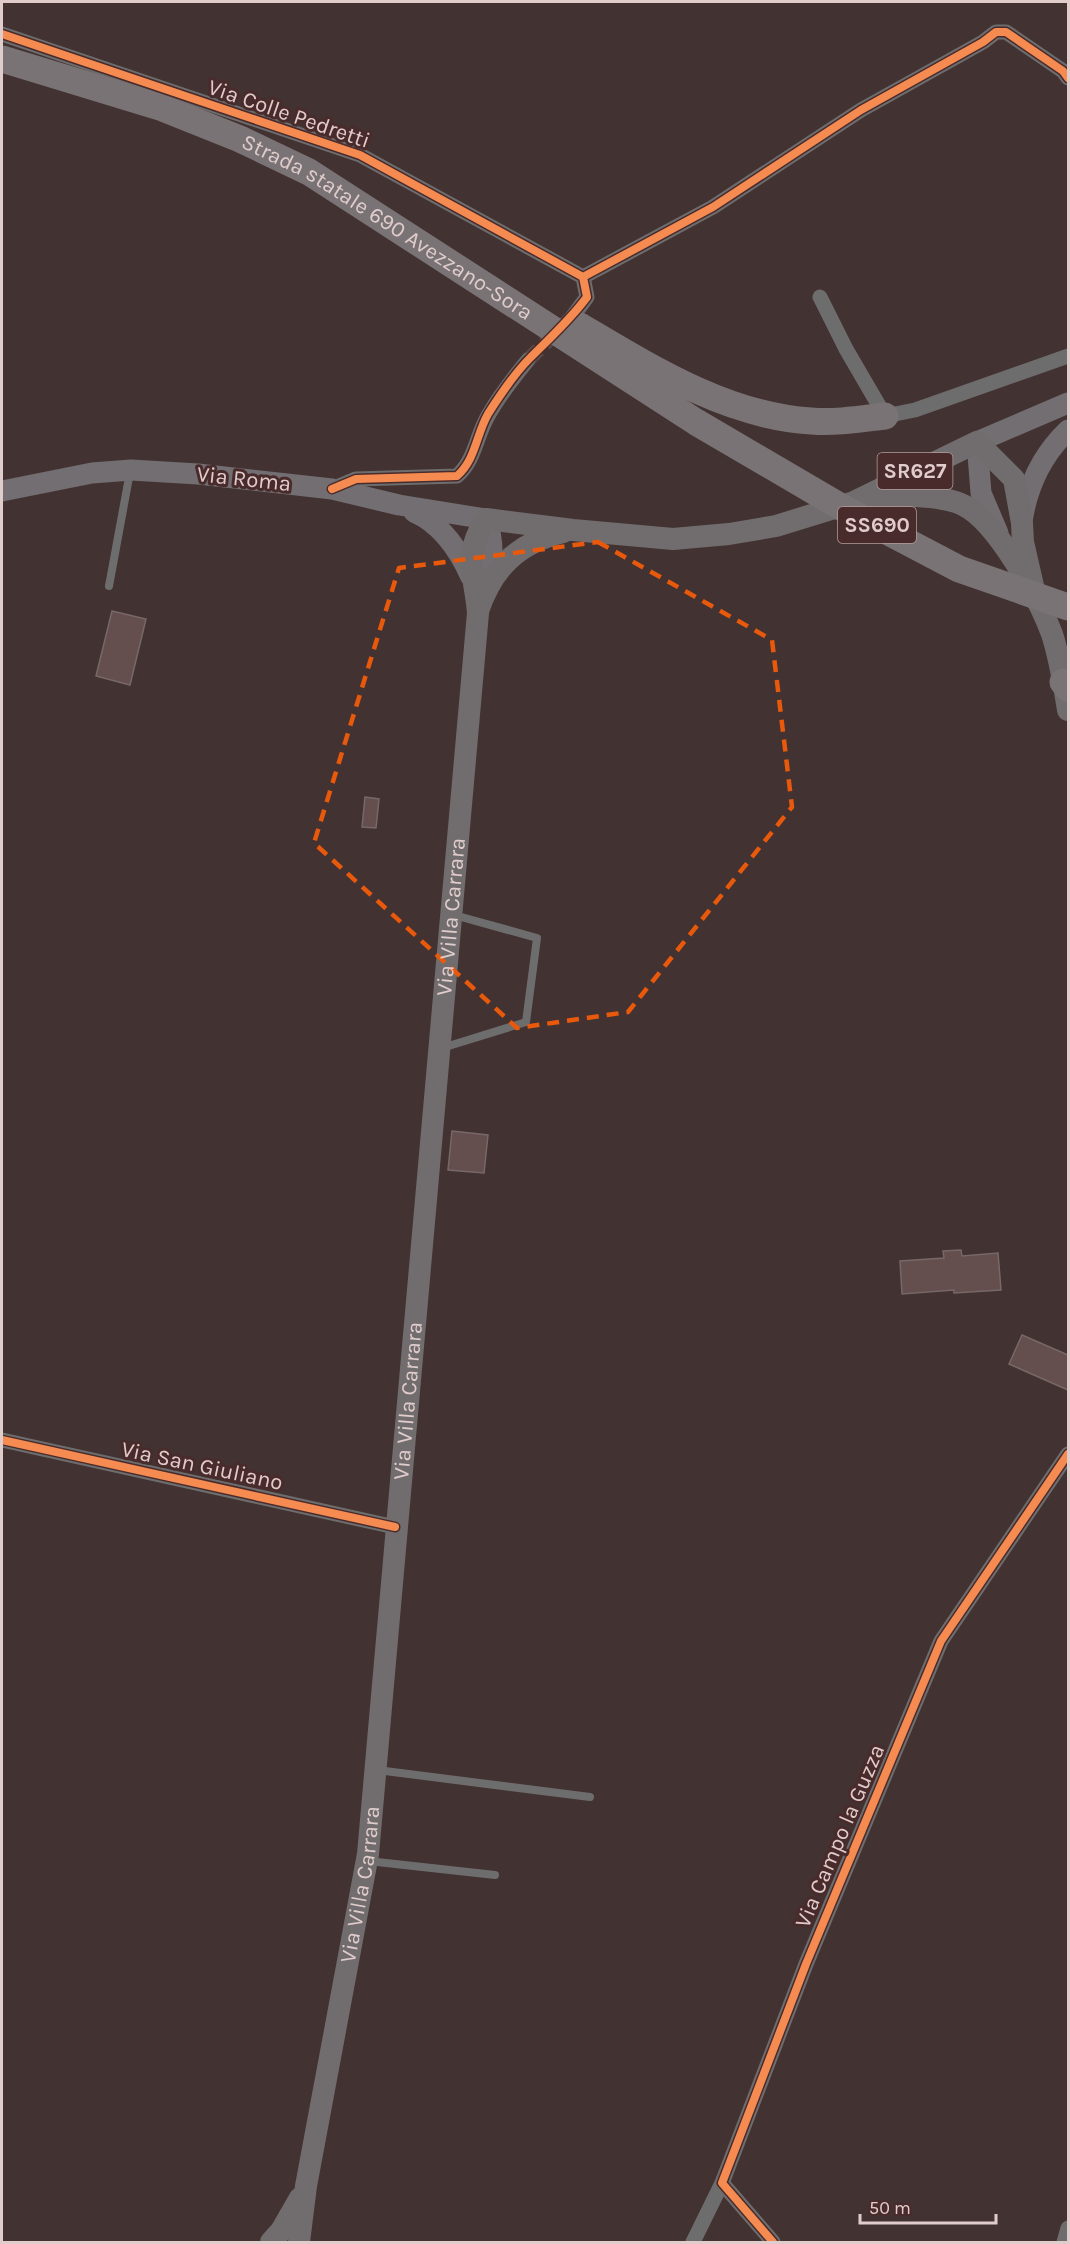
<svg xmlns="http://www.w3.org/2000/svg" width="1070" height="2244" viewBox="0 0 1070 2244" font-family="Karla,sans-serif">
<rect width="100%" height="100%" fill="#433232"/>
<!-- building -->
<path fill="#644e4e" stroke="#776868" stroke-width="1.5" d="M112,611L146,619L130,685L96,676Z
M365,797L379,799L376,828L362,827Z
M452,1131L488,1135L484,1173L448,1170Z
M961,1250L962,1256L998,1253L1001,1290L954,1293V1290L902,1294L900,1261L944,1258L943,1251Z
M1022,1335L1068,1355V1390L1009,1364Z"/>
<g fill="none" stroke-linecap="round" stroke-linejoin="round">
<!-- street-tunnel -->
<path stroke="#5b4949" stroke-width="15" stroke-dasharray="15 8" stroke-linecap="butt" d="M528,360L573,316"/>
<!-- lane -->
<path stroke="#6e6d6e" stroke-width="8" d="M109,586L130,472
M442,1048L526,1022L537,938L454,915
M377,1770L590,1797
M368,1861L495,1875"/>
<!-- street -->
<path stroke="#6e6d6e" stroke-width="15" d="M2,34L360,155L583,277
M820,297L846,349L885,416L915,410L1068,356
M573,316L587,297L583,277L713,207L861,110L983,42L996,32H1006L1063,71L1068,78
M332,489L356,479L457,476C476,459 476,435 489,414C500,395 514,377 528,360
M2,1440L395,1527
M693,2242L722,2183
M773,2242L722,2183L806,1964L941,1641L1068,1454
M1064,2242L1068,2228"/>
<!-- secondary -->
<path stroke="#726e71" stroke-width="21" d="M2,491L92,473L131,470L198,474L332,489L399,505L486,519C495,543 493,563 486,587
M414,512C442,524 459,550 471,577
M1022,522C1027,487 1042,455 1068,430
M998,533L981,493L977,442L1068,403"/>
<!-- primary -->
<g stroke="#716d6e" stroke-width="22">
<path d="M873,498C895,494 943,495 963,505C997,521 1039,599 1052,634C1060,659 1064,685 1068,710"/>
<path d="M478,611C493,567 518,543 563,532"/>
<path d="M271,2242L281,2231L300,2198"/>
<path id="s1" d="M299,2242L306,2186L368,1854L478,613C475,575 462,555 486,519L573,530L673,539L729,534L776,526L854,502L977,442L1014,479L1022,523L1023,542L1036,599"/>
</g>
<!-- highway -->
<g stroke="#797375" stroke-width="27">
<path id="s2" d="M2,59L160,107L240,139L309,172L696,422L841,507L959,569L1068,607"/>
<path d="M580,326C651,368 727,416 811,421C836,423 860,419 885,416"/>
<path d="M1063,682L1068,688"/>
</g>
<defs>
<path id="cycleway" d="M2,34L360,155L583,277
M332,489L356,479L457,476C476,459 476,435 488,414C500,395 514,374 530,358C550,338 570,320 587,297L583,277L713,207L861,110L983,42L996,32H1006L1063,71L1068,78
M2,1440L395,1527
M773,2242L722,2183L806,1964L941,1641L1068,1454"/>
</defs>
<!-- cycleway casing -->
<use href="#cycleway" stroke="#4a2b2b" stroke-width="11"/>
<!-- cycleway -->
<use href="#cycleway" stroke="#f68b52" stroke-width="8"/>
</g>
<!-- marked area -->
<path fill="none" stroke="#e8590c" stroke-width="4.5" stroke-dasharray="12 8" stroke-linejoin="round" d="M598,542L772,640L792,807L628,1012L517,1028L314,843L399,568Z"/>
<g text-anchor="middle" dominant-baseline="central" stroke-width="6" stroke-linejoin="round" paint-order="stroke">
<!-- shield labels -->
<g fill="#4a2b2b" stroke="#b49c9c" stroke-width="1.5">
<rect x="877.5" y="453" width="75" height="36" rx="4.5"/>
<rect x="838" y="507" width="78" height="36" rx="4.5"/>
</g>
<g font-size="21" font-weight="bold" fill="#e1cccc">
<text x="915" y="471">SR627</text>
<text x="877" y="525">SS690</text>
</g>
<!-- street labels -->
<g font-size="22" fill="#e1cccc" stroke="#4a2b2b">
<text transform="translate(289 114) rotate(19)">Via Colle Pedretti</text>
<text stroke="none"><textPath href="#s2" startOffset="423">Strada statale 690 Avezzano-Sora</textPath></text>
<text transform="translate(244 479) rotate(6)">Via Roma</text>
<text stroke="none"><textPath href="#s1" startOffset="1335">Via Villa Carrara</textPath></text>
<text stroke="none"><textPath href="#s1" startOffset="849">Via Villa Carrara</textPath></text>
<text transform="translate(202 1466) rotate(12)">Via San Giuliano</text>
<text transform="translate(840 1836) rotate(-67)">Via Campo la Guzza</text>
<text stroke="none"><textPath href="#s1" startOffset="363">Via Villa Carrara</textPath></text>
</g>
</g>
<!-- border -->
<rect width="1070" height="2244" fill="none" stroke="#e1cccc" stroke-width="6"/>
<!-- scale -->
<path d="M860 2214v9h136v-9" fill="none" stroke="#e1cccc" stroke-width="3"/>
<text x="869" y="2214" font-size="18" fill="#e1cccc" stroke="#4a2b2b" stroke-width="4.5" paint-order="stroke">50 m</text>
</svg>
